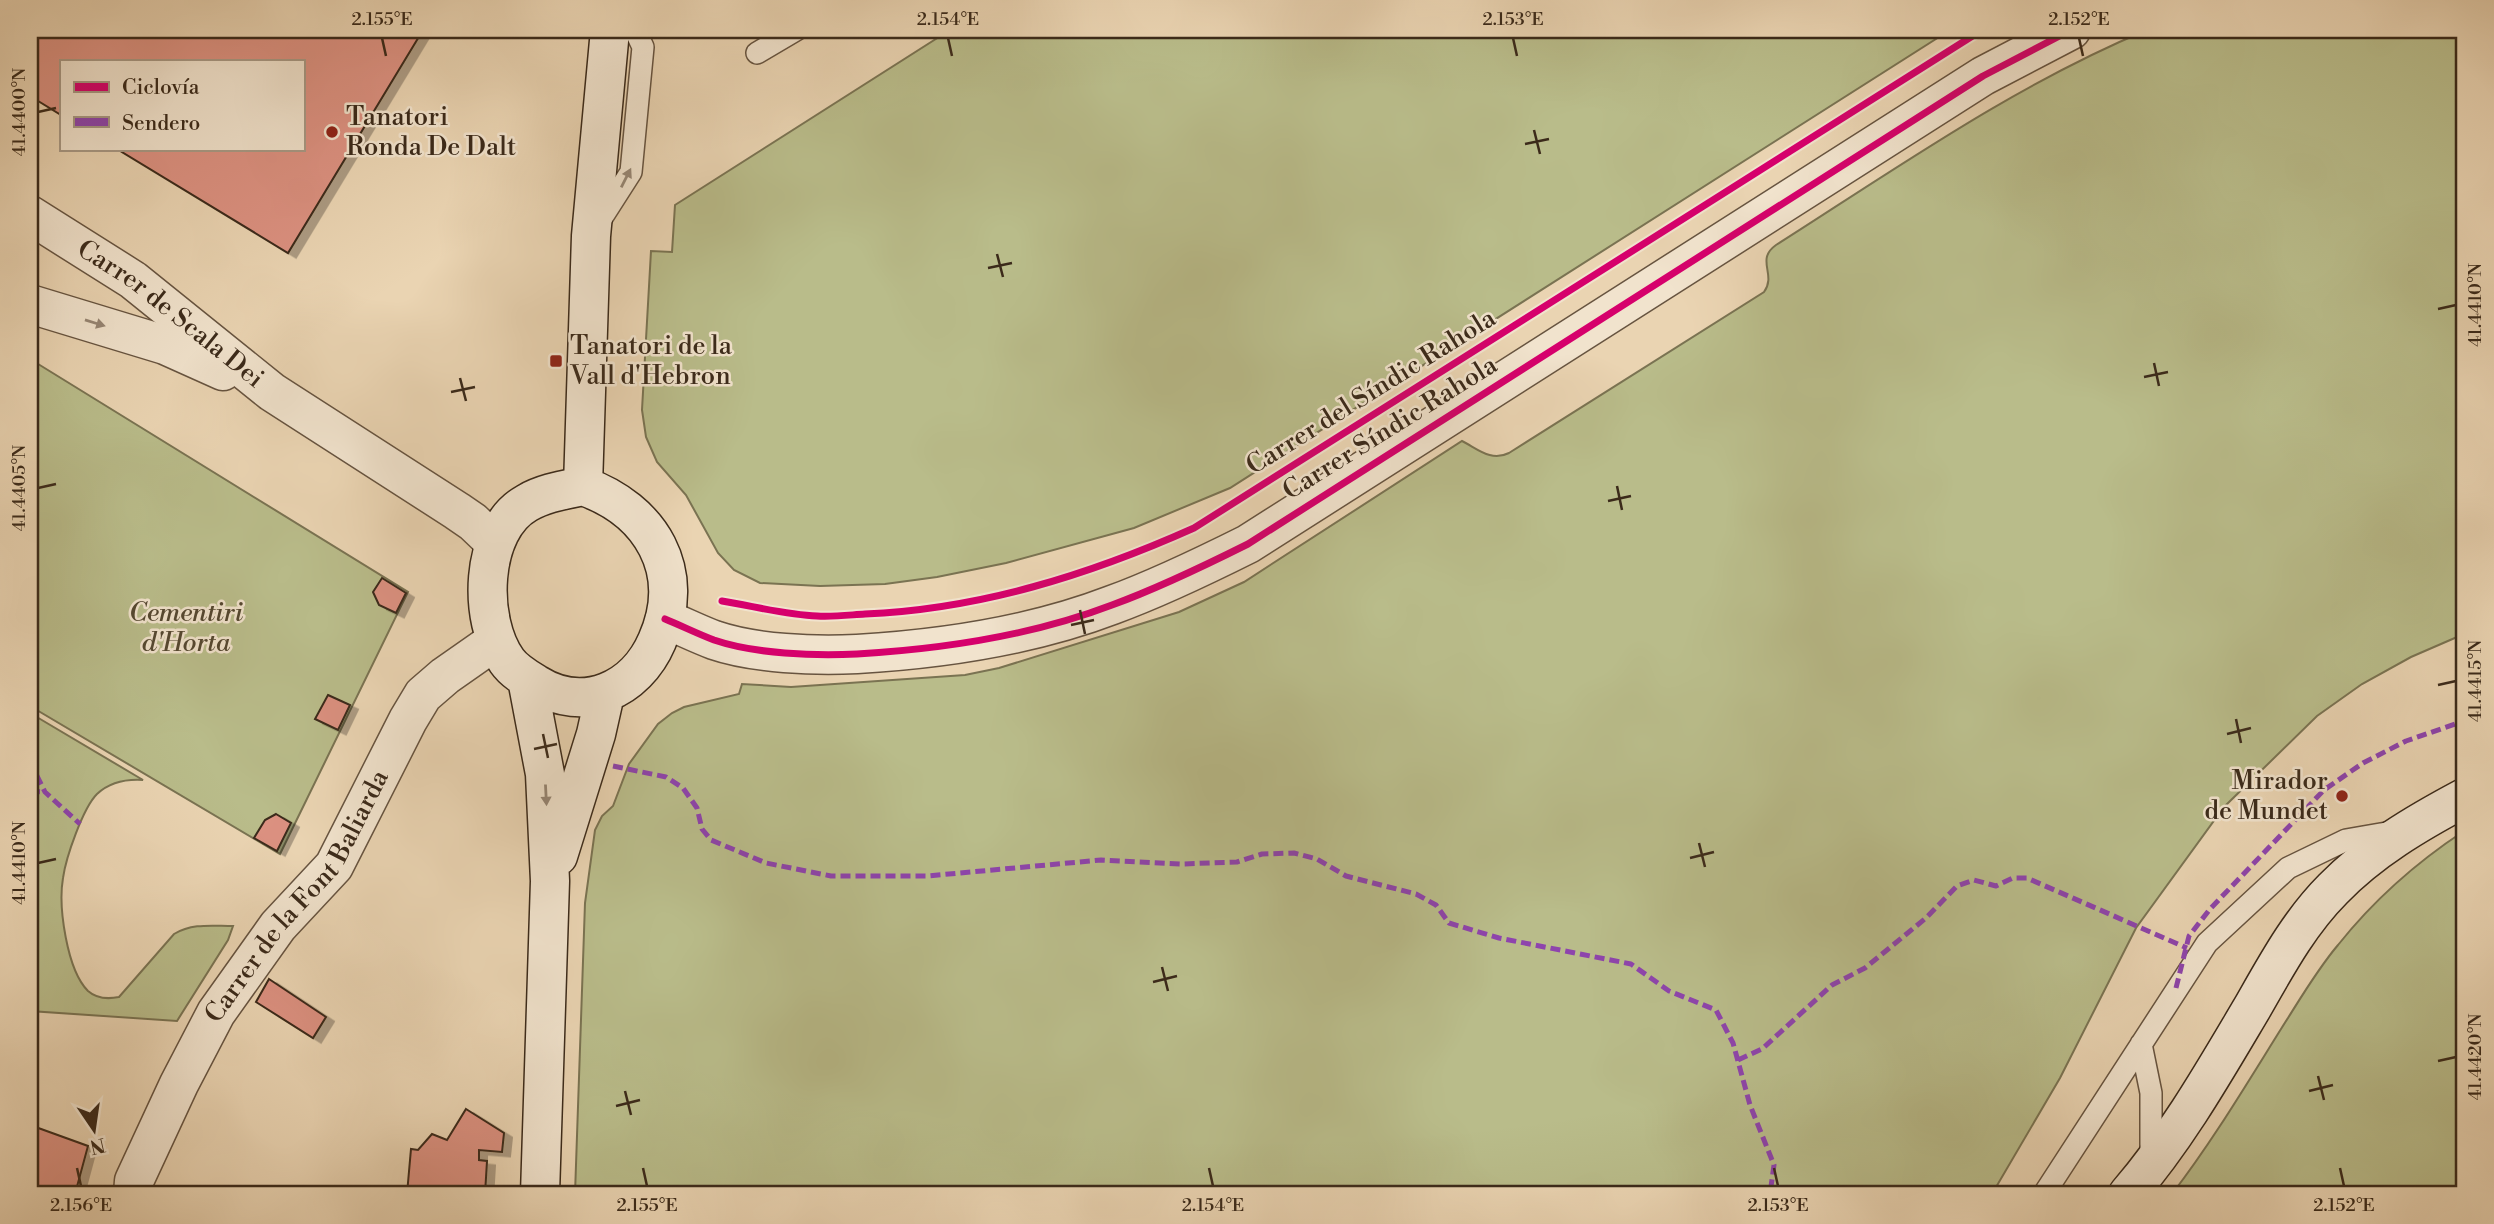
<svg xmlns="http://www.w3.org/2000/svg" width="2494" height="1224" viewBox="0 0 2494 1224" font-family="'Libre Bodoni',serif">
<defs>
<filter id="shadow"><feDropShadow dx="8" dy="4.5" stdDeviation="0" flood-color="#0004"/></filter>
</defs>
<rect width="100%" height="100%" fill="#ead4b2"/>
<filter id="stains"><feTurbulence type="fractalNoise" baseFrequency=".00286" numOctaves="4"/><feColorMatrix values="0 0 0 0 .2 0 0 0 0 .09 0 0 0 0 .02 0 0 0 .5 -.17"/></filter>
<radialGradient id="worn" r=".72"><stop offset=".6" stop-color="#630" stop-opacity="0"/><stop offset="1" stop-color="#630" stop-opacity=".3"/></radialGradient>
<!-- green -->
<path fill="#b9bc8a" stroke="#7a7352" stroke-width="2" d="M950,30H1950L1230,488L1134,528L1006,563L937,577L885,584L820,586L760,583L734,570L718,553L686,495L657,462L646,437L642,410L651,251L672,252L675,205Z
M2147,30H2464V634L2411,657L2362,684L2317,716L2224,807L2136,928L2060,1078L1992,1194H575L585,903L595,830L602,816L613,806L629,764L658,724L672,713L684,707L739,694L742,684L791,687L965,675L999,668L1179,612L1244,582L1462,441C1478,449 1491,462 1509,453L1764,292C1777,274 1755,260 1776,245C1897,168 2015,85 2147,30Z
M30,359L408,592L280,854L30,706Z
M30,713L143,780C127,779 110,782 97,794C83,808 66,857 63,878C58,907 67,970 88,991C97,999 109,999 119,997L174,934C193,923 211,926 233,926L228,940L177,1021L30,1011Z
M2464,831V1194H2172C2212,1142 2246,1085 2281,1029C2299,1001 2316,971 2338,945C2373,901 2417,862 2464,831Z"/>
<!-- building -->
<path fill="#dc9181" stroke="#3b2a1a" stroke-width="2" filter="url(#shadow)" d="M30,30H423L288,253L117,149H303V61H61V115L30,96Z
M382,578L406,593L396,613L379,605L373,592Z
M328,695L350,705L338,730L315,719Z
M276,814L291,823L277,851L254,838L265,820Z
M269,979L326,1017L313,1038L256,1002Z
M466,1109L504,1133L502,1152L479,1150V1160L487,1161L485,1194H407L411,1149L418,1150L432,1134L447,1140Z
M30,1125L88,1146L75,1194H64L30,1184Z
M30,1184L64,1194H30Z"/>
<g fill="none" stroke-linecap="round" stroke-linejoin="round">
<defs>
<path id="lane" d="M757,53L796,30
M599,222L631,172L643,47L635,30
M2141,1044L2151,1093V1153L2147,1159
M2044,1194L2207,943L2288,868L2346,840L2392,832"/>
<g id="street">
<path id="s1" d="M30,215L133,280L272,392L457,511L473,522L495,543"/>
<path d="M30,304L165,345L223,371"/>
<path d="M665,619C682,626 698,634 714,640C755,654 814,656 857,654C943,649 1031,636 1112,605C1159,588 1204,566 1248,544L1983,76L2071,30"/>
<path id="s2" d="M133,1194L134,1181L179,1084L216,1013L278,926L334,866L408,720L423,695L445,676L495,641"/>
</g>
<path id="secondary" d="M583,486C651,510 688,571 657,641C636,690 584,714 536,684C526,678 514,671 507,661C478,621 479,530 527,503C544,493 564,490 583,486Z
M583,486L591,236L610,30
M527,679L545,774L550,881L540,1194
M558,856L596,734L605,694
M2128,1194C2177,1137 2214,1072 2252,1008C2276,966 2299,923 2333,889C2371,850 2417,823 2464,798"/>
</defs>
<!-- lane casing -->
<use href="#lane" stroke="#675440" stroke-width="24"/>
<!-- street casing -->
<use href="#street" stroke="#675440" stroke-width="41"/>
<!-- secondary casing -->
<use href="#secondary" stroke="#3b2a1a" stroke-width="41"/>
<!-- lane -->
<use href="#lane" stroke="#f1e3cd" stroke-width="21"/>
<!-- street -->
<use href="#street" stroke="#f1e3cd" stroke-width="38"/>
<!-- secondary -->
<use href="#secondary" stroke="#f1e3cd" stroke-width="38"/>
<!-- quiet -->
<path stroke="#8e44ad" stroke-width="5" stroke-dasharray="10 5" stroke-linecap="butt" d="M30,762L45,792L80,824
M613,766L666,777L683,788L697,808L702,829L711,840L766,863L831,876H927L1101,860L1182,864L1237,862L1262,854L1294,853L1317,859L1346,876L1416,894L1436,905L1449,923L1499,938L1631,964L1669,991L1716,1010L1733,1043L1750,1105L1774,1165L1770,1194
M30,791L45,792
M2176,988L2189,936L2210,909L2324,790L2363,763L2406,741L2464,721
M1738,1060L1762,1049L1832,985L1865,968L1926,918L1957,886L1974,880L1996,886L2013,878H2027L2187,948"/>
<defs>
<path id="cycleway" d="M722,601C753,606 786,615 817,616C833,617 849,615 865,614C980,609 1089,575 1194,528L1982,30
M665,619C682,626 698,634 714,640C755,654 814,656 857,654C943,649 1031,636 1112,605C1159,588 1204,566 1248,544L1983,76L2071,30"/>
</defs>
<!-- cycleway casing -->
<use href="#cycleway" stroke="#f1e3cd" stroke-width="11"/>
<!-- cycleway -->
<use href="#cycleway" stroke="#d6006c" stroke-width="7"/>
</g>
<!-- one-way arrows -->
<defs><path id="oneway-solid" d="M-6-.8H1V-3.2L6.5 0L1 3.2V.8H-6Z" transform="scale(1.75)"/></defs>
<g fill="#968674">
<use href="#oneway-solid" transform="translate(626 178) rotate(-63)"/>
<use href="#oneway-solid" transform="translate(95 323) rotate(17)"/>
<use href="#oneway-solid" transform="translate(546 795) rotate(87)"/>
</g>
<!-- ticks -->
<path fill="none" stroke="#3b2a1a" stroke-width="2.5" d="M382,38L386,56M948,38L952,56M1513,38L1517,56M2079,38L2083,56M38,112L56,108M1534,130L1540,154M1525,144L1549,139M997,254L1003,277M988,268L1012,263M2438,309L2456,305M2154,363L2159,386M2144,377L2168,372M460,378L466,401M451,392L475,387M1617,486L1622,510M38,488L56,484M1608,501L1631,496M1080,610L1085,634M1071,625L1094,620M2438,685L2456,681M2236,719L2241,743M543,734L548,758M2227,734L2251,728M534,749L557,744M1699,843L1705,867M1690,858L1714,852M38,863L56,859M1162,967L1168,991M1153,982L1177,976M2438,1061L2456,1057M2318,1076L2324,1100M625,1091L631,1115M2309,1091L2333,1085M616,1106L640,1100M77,1168L81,1186M643,1168L647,1186M1209,1168L1213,1186M1774,1168L1778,1186M2340,1168L2344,1186"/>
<!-- markers -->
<g fill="#8f2418" stroke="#f1e3cd" stroke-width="2.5">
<circle cx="332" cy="132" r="7"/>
<rect x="549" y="354" width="14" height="14" rx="3.5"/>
<circle cx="2342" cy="796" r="7"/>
</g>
<g text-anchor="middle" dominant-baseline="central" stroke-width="5" stroke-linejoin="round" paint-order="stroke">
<!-- poi labels -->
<g font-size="26" fill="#3b2a1a" stroke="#f1e3cd" text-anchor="start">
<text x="346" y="117">Tanatori<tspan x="346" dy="30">Ronda De Dalt</tspan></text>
<text x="570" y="346">Tanatori de la<tspan x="570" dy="30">Vall d'Hebron</tspan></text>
<text x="2328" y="781" text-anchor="end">Mirador<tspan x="2328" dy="30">de Mundet</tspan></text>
</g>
<!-- street labels -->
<g font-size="26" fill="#3b2a1a" stroke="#f1e3cd">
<text stroke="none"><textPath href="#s1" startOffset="172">Carrer de Scala Dei</textPath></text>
<text transform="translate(1371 392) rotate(-32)">Carrer del Síndic Rahola</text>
<text transform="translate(1390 428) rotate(-32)">Carrer Síndic Rahola</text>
<text stroke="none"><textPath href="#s2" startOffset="343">Carrer de la Font Baliarda</textPath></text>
</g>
<!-- park labels -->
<g font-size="26" font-style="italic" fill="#544730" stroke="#f1e3cd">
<text x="186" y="613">Cementiri<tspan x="186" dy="30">d'Horta</tspan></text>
</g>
</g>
<!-- margin -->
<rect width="2494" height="1224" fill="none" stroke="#ead4b2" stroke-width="77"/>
<!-- legend -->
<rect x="60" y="60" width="245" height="91" fill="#f1e3cd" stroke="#a89985" stroke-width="2"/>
<rect x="74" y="82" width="35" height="10" fill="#d6006c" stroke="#a89985" stroke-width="2"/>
<text x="122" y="94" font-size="21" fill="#3b2a1a">Ciclovía</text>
<rect x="74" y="117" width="35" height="10" fill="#8e44ad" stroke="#a89985" stroke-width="2"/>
<text x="122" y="130" font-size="21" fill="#3b2a1a">Sendero</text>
<!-- north arrow -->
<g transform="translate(94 1130) rotate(167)" stroke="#f1e3cd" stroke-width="5" paint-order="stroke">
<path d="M0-5L12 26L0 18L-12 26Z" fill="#3b2a1a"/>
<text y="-10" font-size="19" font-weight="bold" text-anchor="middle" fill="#3b2a1a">N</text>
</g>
<rect x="38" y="38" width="2418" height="1148" fill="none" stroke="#3b2a1a" stroke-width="2.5"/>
<g font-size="18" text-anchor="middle" fill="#3b2a1a">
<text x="382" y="25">2.155°E</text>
<text x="948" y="25">2.154°E</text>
<text x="1513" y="25">2.153°E</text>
<text x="2079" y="25">2.152°E</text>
<text transform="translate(19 112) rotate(-90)" y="6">41.4400°N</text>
<text transform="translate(2475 305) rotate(-90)" y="6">41.4410°N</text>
<text transform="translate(19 488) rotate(-90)" y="6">41.4405°N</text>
<text transform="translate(2475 681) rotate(-90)" y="6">41.4415°N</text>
<text transform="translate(19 863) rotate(-90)" y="6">41.4410°N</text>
<text transform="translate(2475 1057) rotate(-90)" y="6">41.4420°N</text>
<text x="81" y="1211">2.156°E</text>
<text x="647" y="1211">2.155°E</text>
<text x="1213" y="1211">2.154°E</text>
<text x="1778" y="1211">2.153°E</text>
<text x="2344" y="1211">2.152°E</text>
</g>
<rect width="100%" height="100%" filter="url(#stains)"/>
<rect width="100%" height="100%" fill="url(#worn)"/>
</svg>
